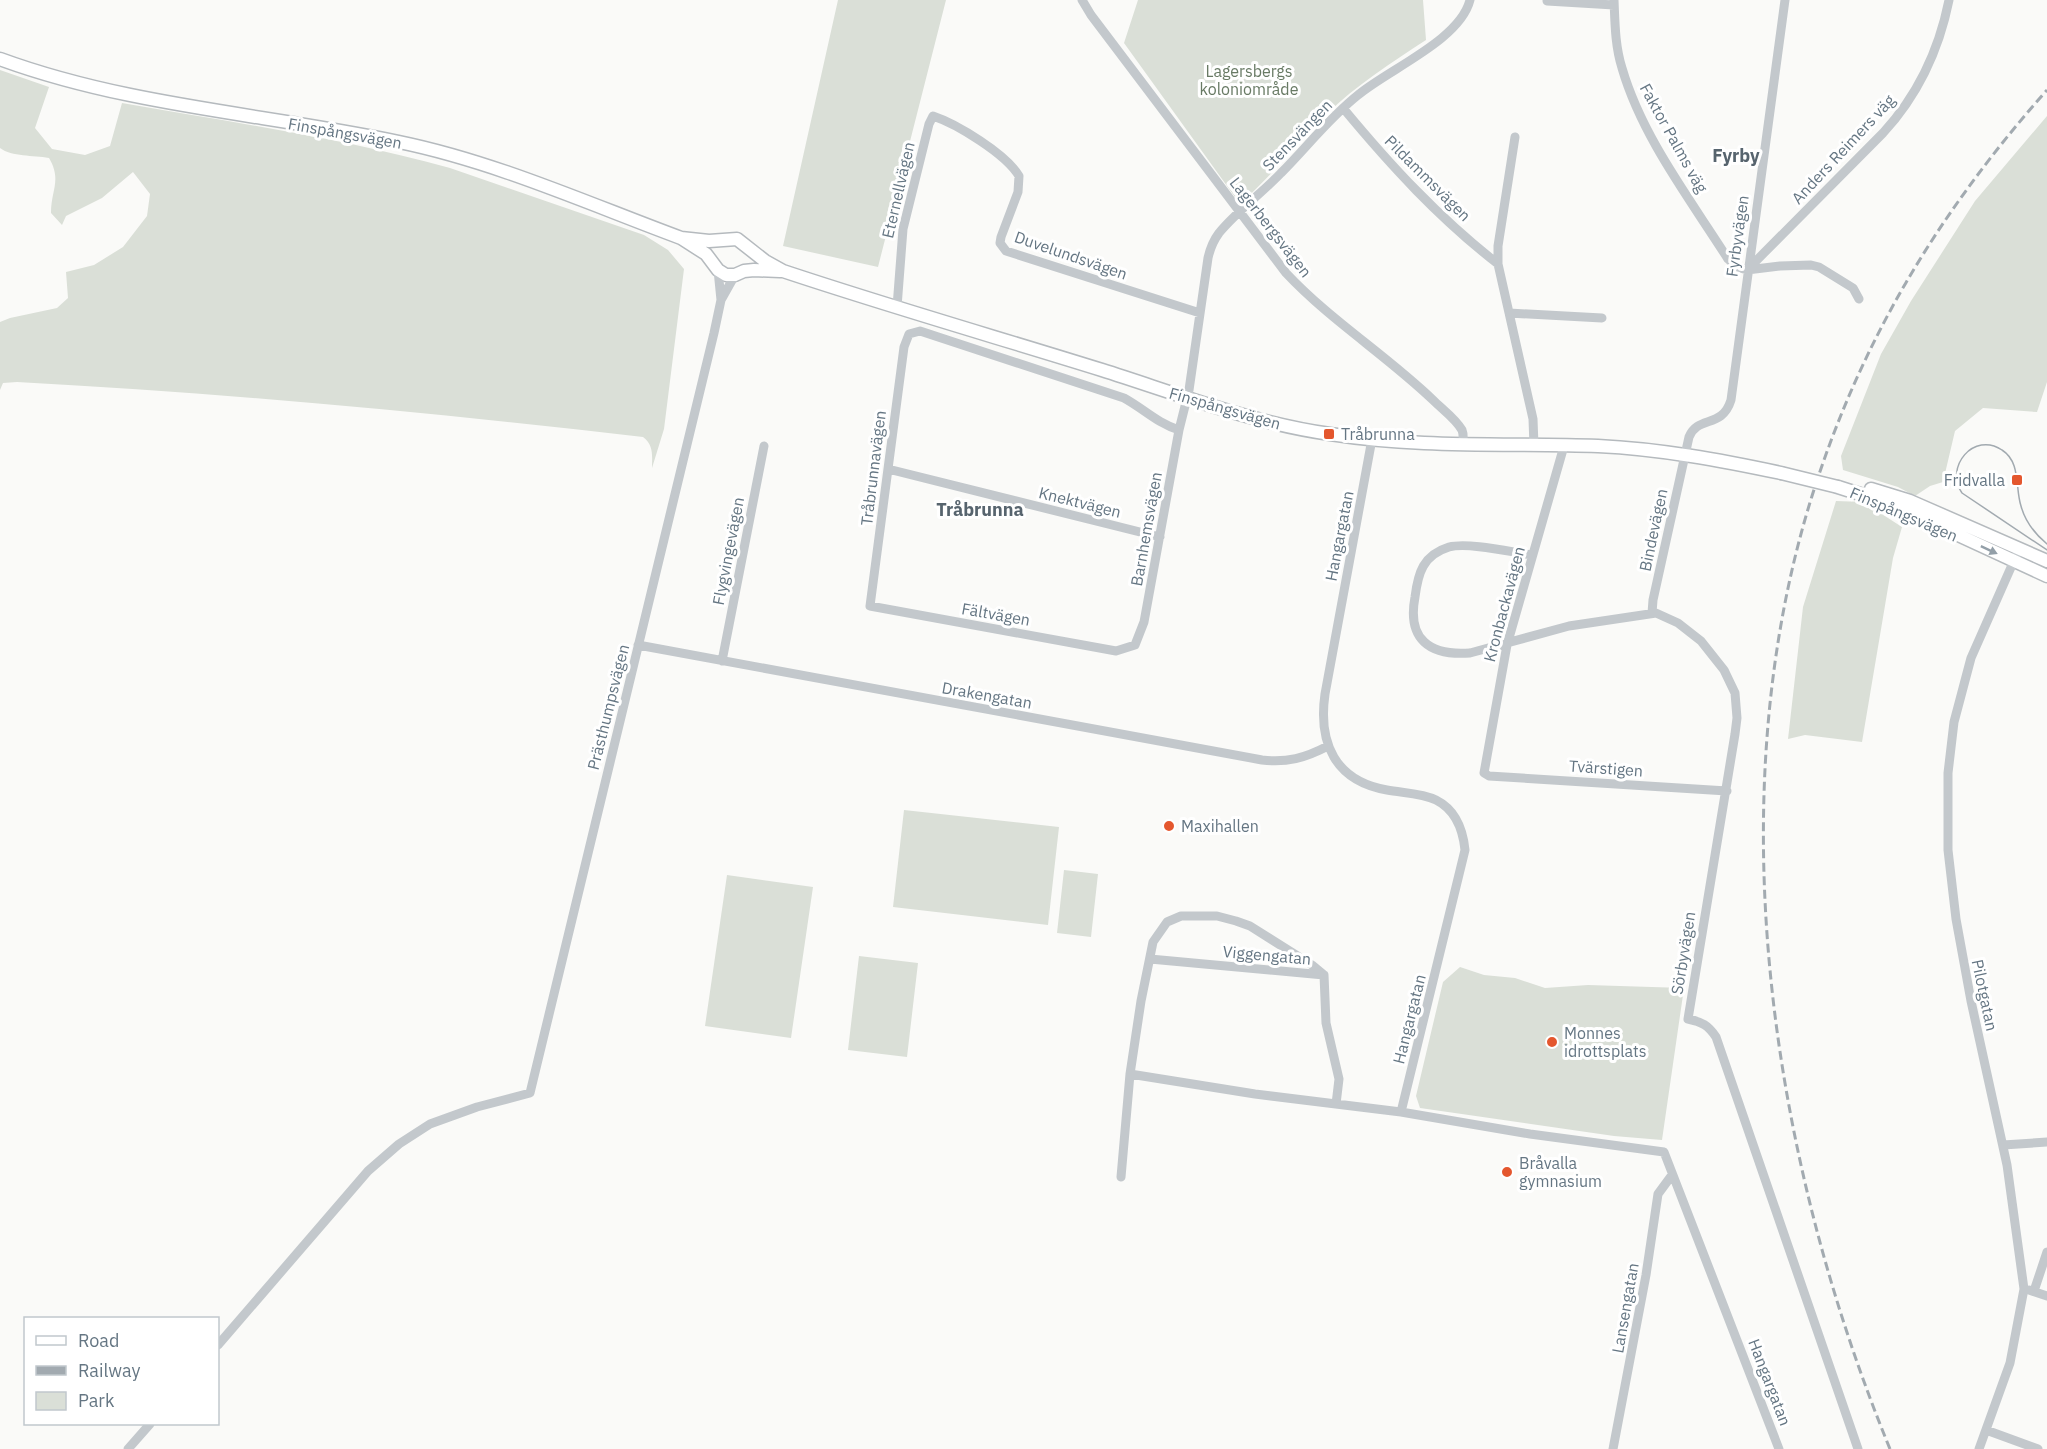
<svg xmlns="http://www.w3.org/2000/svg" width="2047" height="1449" viewBox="0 0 2047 1449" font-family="'IBM Plex Sans',sans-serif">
<rect width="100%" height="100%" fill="#fafaf8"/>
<!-- green -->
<path fill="#dadfd7" d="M838,0H946L878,267L783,246Z
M1138,0H1423L1426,40C1391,63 1356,85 1326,115C1297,144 1271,176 1240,204L1124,43Z
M0,70L49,87L35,128L52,149L85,155L110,146L122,103C231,122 342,138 450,168L644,235L668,250L684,269L664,429L652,468C652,456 654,445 643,437C435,413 226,393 17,382L3,383L0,390V322L10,318L57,308L68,298L66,272L94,265L123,247L147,216L150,194L133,172L102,198L66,216L62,225L51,213C51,190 62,180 49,158C33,155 12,157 0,148Z
M2047,116V382L2037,412L1983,408L1955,431L1943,482L1930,486L1915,496L1898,487L1843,470L1841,456L1881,354L1911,301L1975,201Z
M1836,501L1863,502L1902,527L1893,558L1862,742L1805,735L1788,739L1803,607Z
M904,810L1059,827L1048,925L893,907Z
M1064,870L1098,874L1091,937L1057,933Z
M727,875L813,887L791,1038L705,1026Z
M859,956L918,963L907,1057L848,1050Z
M1460,967L1484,975L1515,978L1545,988L1588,985L1684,988L1662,1140L1614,1136L1420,1108L1416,1096L1443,982Z"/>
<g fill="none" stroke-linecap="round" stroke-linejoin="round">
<defs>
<path id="major" d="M0,59C128,106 266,114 399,142C496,162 589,204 681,238L706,254L718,270L726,275H735L744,271L754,270L780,271
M681,238L709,241L737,239L765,261L783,271C888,306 996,337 1102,370C1178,394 1252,423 1330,434C1419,448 1509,443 1598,446C1660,449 1720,460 1781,473
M1838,487L1891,504L2047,576
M1871,489L1910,501L2047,561"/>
</defs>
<!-- major casing -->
<use href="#major" stroke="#b5babe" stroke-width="15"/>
<!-- minor -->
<path stroke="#c3c8cc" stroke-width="9" d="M1082,0L1091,15L1286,273C1330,320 1386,355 1433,400C1442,409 1456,419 1462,430C1464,435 1463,439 1463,444
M1614,0C1615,23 1615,46 1622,68C1642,137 1690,199 1728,259L1737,267L1747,270L1780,266L1811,265L1819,267L1853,288L1859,299
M1547,1L1614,5
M1343,108C1391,166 1439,218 1498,264L1533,419L1534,446
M1498,264V246L1515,137
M1747,270L1883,133C1917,96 1939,50 1949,0
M721,300L735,275
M897,307L903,229L929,124L933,116C957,124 1006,154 1019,176L1018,192L1001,237L1000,243L1006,251L1200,313
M1509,313L1602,318
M1179,430C1157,423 1144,409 1124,398L920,331L909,334L904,347L870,606L1116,651L1135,645L1144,622L1179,430L1189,390L1208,258C1210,249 1213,241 1219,233C1237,211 1261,194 1281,173C1307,147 1329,118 1358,95C1389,69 1460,40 1470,0
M1372,439L1325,694C1318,743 1335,781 1387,790C1403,793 1422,793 1436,800C1456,810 1463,830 1465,850L1401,1112
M1564,446L1507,645L1484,773L1489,776L1727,791
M888,469L1160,537
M1532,555C1511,552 1468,542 1449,547C1423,555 1418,573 1415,597C1407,639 1429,656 1470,653L1569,626L1656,613L1678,623L1701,641L1724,670L1735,693L1737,718L1735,734L1688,1019C1702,1022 1708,1025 1716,1037L1858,1449
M1652,613L1653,600L1689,437C1698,415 1722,429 1731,400L1785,0
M638,645L1262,760C1287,763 1305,758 1328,746
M722,661L764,446
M1150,959L1324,975L1326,1023L1339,1079L1336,1104
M1130,1074L1255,1094L1401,1112L1530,1134L1664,1152L1779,1449
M2003,1145L2047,1142
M1121,1177L1130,1074L1141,1001L1153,942L1167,922L1181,916H1217L1236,921L1250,926L1312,965L1324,975
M2029,1290L2047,1296
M2034,1291L2047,1252
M218,1345L368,1171L399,1144L430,1124L477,1107L530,1093L714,333L721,300L718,270
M1986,1430L2038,1449
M128,1449L150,1424
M1613,1449L1646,1275L1658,1194L1672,1175
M1979,1449L2010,1363L2024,1289L2007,1165L1971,1001L1956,919L1948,850V773L1954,722L1971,658L2016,556"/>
<!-- major -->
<use href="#major" stroke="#fff" stroke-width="12"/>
<!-- tram -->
<path stroke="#a2aab0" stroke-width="1.5" d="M2047,544C2035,534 2025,521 2021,506C2015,488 2021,462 2002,450C1974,431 1944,467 1962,493L2047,550"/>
<!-- rail -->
<path stroke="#a2aab0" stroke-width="3" stroke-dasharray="9 4.5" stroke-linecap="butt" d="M1890,1449C1771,1159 1717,800 1812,496C1861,340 1939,212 2047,90"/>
<defs>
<path id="major-bridge" d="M1781,473L1838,487"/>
</defs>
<!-- major-bridge casing -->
<use href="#major-bridge" stroke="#b5babe" stroke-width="15" stroke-linecap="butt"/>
<!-- major-bridge -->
<use href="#major-bridge" stroke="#fff" stroke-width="12"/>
</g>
<!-- one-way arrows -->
<defs><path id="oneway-solid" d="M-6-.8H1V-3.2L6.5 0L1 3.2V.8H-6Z" transform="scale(1.5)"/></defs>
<use fill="#939fa8" href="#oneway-solid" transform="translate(1989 550) rotate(25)"/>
<!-- markers -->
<g fill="#e4572e" stroke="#fff" stroke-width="2">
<rect x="1323" y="428" width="12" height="12" rx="3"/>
<rect x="2011" y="474" width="12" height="12" rx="3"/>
<circle cx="1169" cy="826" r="6"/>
<circle cx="1552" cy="1042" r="6"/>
<circle cx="1507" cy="1172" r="6"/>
</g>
<g text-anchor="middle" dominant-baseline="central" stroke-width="6" stroke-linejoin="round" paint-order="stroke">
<!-- park labels -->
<g font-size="16" fill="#687a64" stroke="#fff">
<text x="1249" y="71">Lagersbergs<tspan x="1249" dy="18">koloniområde</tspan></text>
</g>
<!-- street labels -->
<g font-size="16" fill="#657683" stroke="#fff">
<text transform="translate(345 133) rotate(10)">Finspångsvägen</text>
<text transform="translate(1297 135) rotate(-46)">Stensvängen</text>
<text transform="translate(1674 138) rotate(61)">Faktor Palms väg</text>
<text transform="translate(1843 149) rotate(-47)">Anders Reimers väg</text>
<text transform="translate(1428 178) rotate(45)">Pildammsvägen</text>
<text transform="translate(898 190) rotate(-77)">Eternellvägen</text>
<text transform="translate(1271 227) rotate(52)">Lagerbergsvägen</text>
<text transform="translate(1737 236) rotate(-82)">Fyrbyvägen</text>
<text transform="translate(1071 255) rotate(19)">Duvelundsvägen</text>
<text transform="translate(1225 408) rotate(16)">Finspångsvägen</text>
<text transform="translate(873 468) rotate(-83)">Tråbrunnavägen</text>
<text transform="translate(1080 502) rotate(14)">Knektvägen</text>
<text transform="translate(1904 514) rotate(23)">Finspångsvägen</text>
<text transform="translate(1146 529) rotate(-80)">Barnhemsvägen</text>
<text transform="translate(1653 530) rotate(-78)">Bindevägen</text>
<text transform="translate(1339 536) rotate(-79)">Hangargatan</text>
<text transform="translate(728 551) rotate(-79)">Flygvingevägen</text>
<text transform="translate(1504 604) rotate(-75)">Kronbackavägen</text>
<text transform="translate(996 614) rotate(10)">Fältvägen</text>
<text transform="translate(987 695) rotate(10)">Drakengatan</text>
<text transform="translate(608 707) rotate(-76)">Prästhumpsvägen</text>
<text transform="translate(1606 768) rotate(4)">Tvärstigen</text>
<text transform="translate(1683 953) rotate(-81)">Sörbyvägen</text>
<text transform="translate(1267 955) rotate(5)">Viggengatan</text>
<text transform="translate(1985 995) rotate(78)">Pilotgatan</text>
<text transform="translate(1409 1019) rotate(-76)">Hangargatan</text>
<text transform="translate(1625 1308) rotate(-80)">Lansengatan</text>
<text transform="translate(1770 1382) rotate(69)">Hangargatan</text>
</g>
<!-- poi labels -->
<g font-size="16" fill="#657683" stroke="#fff" text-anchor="start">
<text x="1341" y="434">Tråbrunna</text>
<text x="2005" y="480" text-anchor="end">Fridvalla</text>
<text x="1181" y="826">Maxihallen</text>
<text x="1564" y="1033">Monnes<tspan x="1564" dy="18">idrottsplats</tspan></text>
<text x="1519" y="1163">Bråvalla<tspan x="1519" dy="18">gymnasium</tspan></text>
</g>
<!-- neighbourhood labels -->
<g font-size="18" font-weight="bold" fill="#57646e" stroke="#fff">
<text x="1736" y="155">Fyrby</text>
<text x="980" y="509">Tråbrunna</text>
</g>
</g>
<!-- legend -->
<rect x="24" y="1317" width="195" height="108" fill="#ffffff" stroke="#c1c8cd" stroke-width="1.5"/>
<rect x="36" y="1336" width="30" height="9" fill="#ffffff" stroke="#c1c8cd" stroke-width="1.5"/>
<text x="78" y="1347" font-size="18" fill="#657683">Road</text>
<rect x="36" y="1366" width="30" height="9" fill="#a2aab0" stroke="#c1c8cd" stroke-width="1.5"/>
<text x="78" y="1377" font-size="18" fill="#657683">Railway</text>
<rect x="36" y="1392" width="30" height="18" fill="#dadfd7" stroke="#c1c8cd" stroke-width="1.5"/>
<text x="78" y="1407" font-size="18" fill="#657683">Park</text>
</svg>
